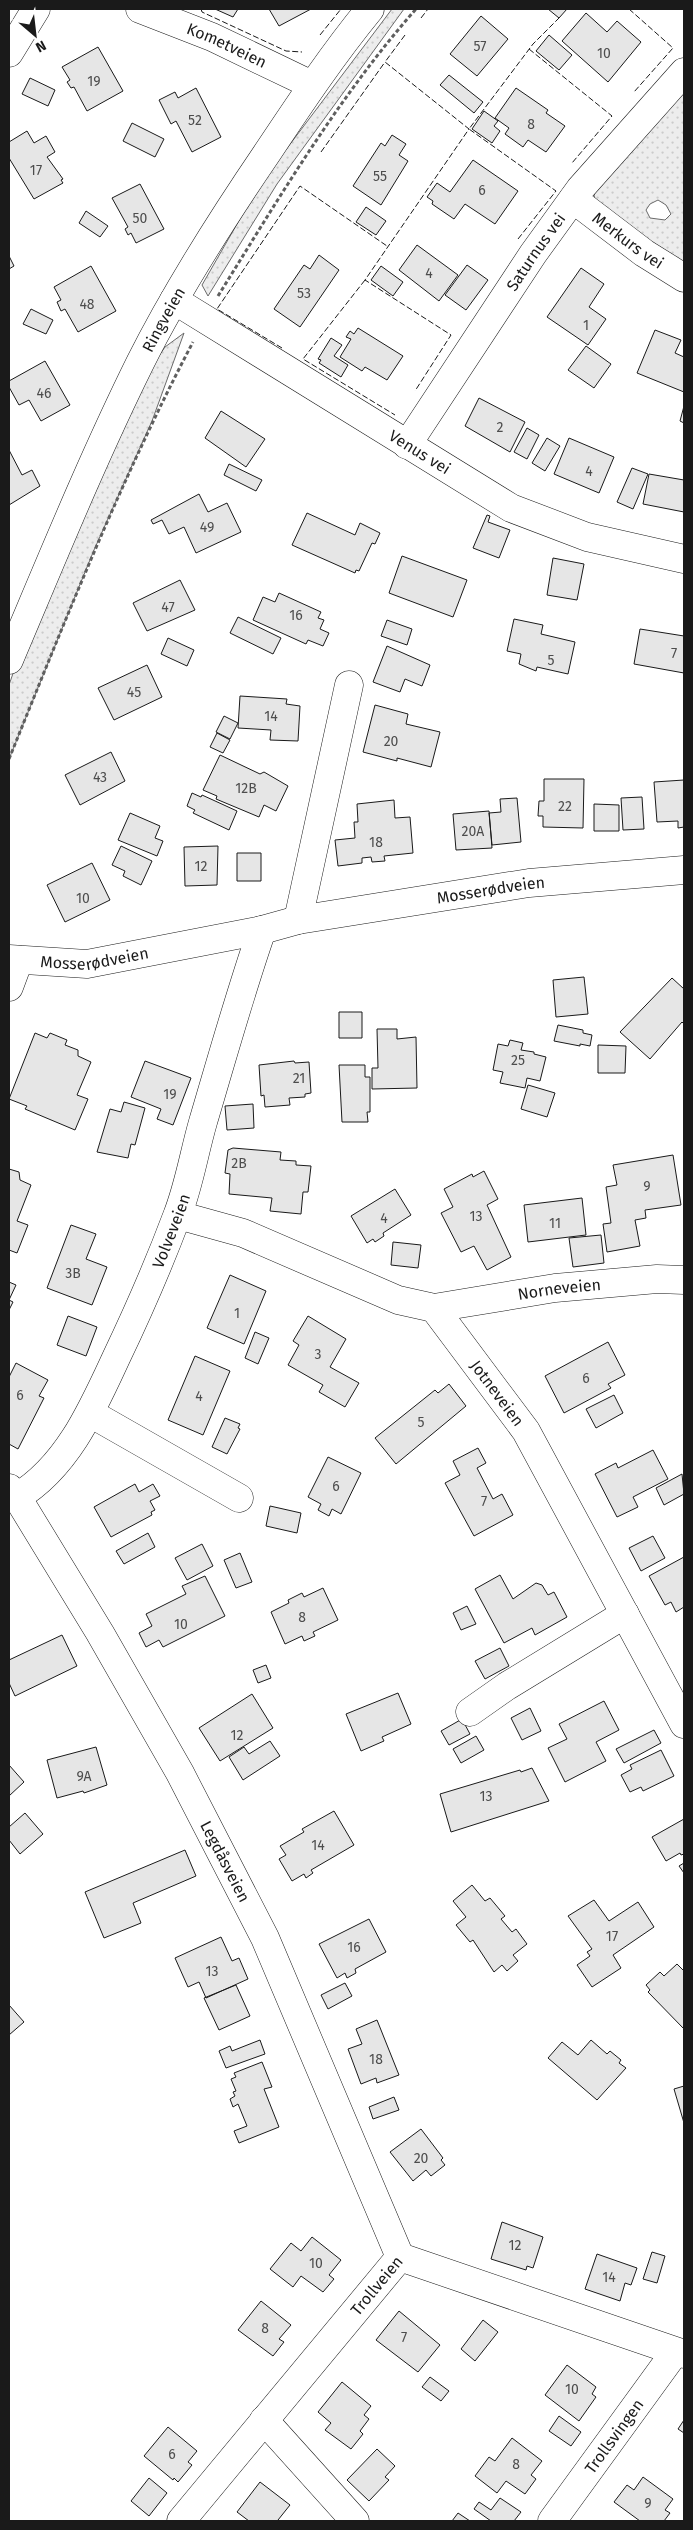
<svg xmlns="http://www.w3.org/2000/svg" width="693" height="2530" viewBox="0 0 693 2530" font-family="'Fira Sans',sans-serif">
<defs>
<pattern id="grass-dots" width="8" height="8" patternUnits="userSpaceOnUse" patternTransform="scale(1.25)"><rect width="8" height="8" fill="#ededed"/><path d="M2 2h.1M6 6h.1" fill="none" stroke="#cbcbcb" stroke-width="1.8" stroke-linecap="round"/></pattern>
</defs>
<rect width="100%" height="100%" fill="#fff"/>
<!-- grass -->
<path fill="url(#grass-dots)" stroke="#6a6a6a" fill-rule="evenodd" d="M392,9H404L277,184L208,296L202,285L260,184Z
M684,84V266L596,203L594,195L598,185ZM658,200L666,205L671,214L665,220L650,218L646,210L650,204Z
M184,333L152,421L94,550L9,759V685L57,546L108,430L165,347Z"/>
<!-- building -->
<path fill="#e6e6e6" stroke="#1a1a1a" d="M215,9H238L233,17Z
M269,9H311L279,26Z
M548,9H567L559,18Z
M586,13L607,32L617,21L641,42L608,82L562,41Z
M481,16L508,39L477,76L450,54Z
M549,35L572,55L559,70L536,51Z
M98,47L123,91L87,111L74,87L71,88L67,82L70,80L62,67Z
M449,75L483,102L474,113L440,85Z
M30,78L55,90L48,106L22,94Z
M196,88L221,137L192,152L176,121L171,124L159,100L175,92L178,98Z
M516,88L548,110L546,113L565,126L546,152L528,140L523,147L505,134L509,128L495,118Z
M484,111L498,121L494,126L500,131L492,143L472,129Z
M132,123L164,139L155,157L123,141Z
M27,131L34,143L46,136L55,152L47,157L63,179L61,180L63,183L34,199L9,158V142Z
M392,135L406,144L399,155L408,161L381,205L353,186L381,143L385,146Z
M473,160L518,191L495,224L465,204L454,219L432,204L433,201L427,197L437,183L450,192Z
M140,184L164,229L136,243L131,233L128,235L125,229L128,227L112,198Z
M366,207L386,221L376,235L356,222Z
M86,211L108,226L100,237L79,223Z
M417,245L458,275L439,301L399,270Z
M319,255L339,270L300,327L274,309L304,265L310,269Z
M9,256L14,266L9,269Z
M467,265L488,280L466,310L445,295Z
M91,266L116,311L78,332L65,309L61,311L57,302L61,300L54,287Z
M381,266L403,282L393,296L371,280Z
M581,268L604,284L589,307L606,319L588,345L547,317Z
M31,309L53,320L46,334L23,324Z
M358,328L403,356L387,380L365,367L362,371L340,357L351,339L346,337L350,331L354,334Z
M655,330L681,340L675,353L684,357V392L637,373Z
M331,338L342,345L334,356L348,365L341,377L319,363L321,360L318,359Z
M586,346L611,364L594,388L568,370Z
M45,361L70,405L41,421L29,400L19,405L9,387V381Z
M479,398L525,422L510,452L465,426Z
M684,406V423L680,421Z
M221,411L265,439L246,467L205,438Z
M527,428L539,435L527,459L514,452Z
M547,438L560,446L545,471L532,463Z
M569,438L614,457L599,493L554,474Z
M9,450L22,475L32,470L40,486L9,505Z
M229,464L262,480L256,491L224,475Z
M632,468L648,474L633,509L617,502Z
M649,474L684,480V512L643,504Z
M199,494L208,512L227,503L241,532L196,553L184,527L169,534L162,520L153,524L151,520Z
M307,513L355,535L360,523L380,533L375,544L372,543L359,571L356,570L355,573L292,545Z
M487,515L490,516L488,522L510,530L499,558L473,548Z
M402,556L467,580L453,617L389,593Z
M553,558L584,564L577,600L547,595Z
M180,580L195,610L147,631L133,603Z
M279,593L321,612L318,618L324,620L320,629L329,633L323,646L308,640L306,644L253,620L263,597L275,602Z
M238,617L281,638L273,654L230,633Z
M514,619L543,625L541,634L575,642L568,674L537,667L536,671L519,664L521,654L507,651Z
M387,620L412,629L407,645L381,636Z
M640,629L684,636V673L634,664Z
M168,638L194,650L187,666L161,654Z
M387,646L430,665L422,686L405,679L400,692L373,682Z
M147,665L162,697L114,720L98,688Z
M240,696L287,699L286,704L300,706L298,741L270,740L271,730L238,728Z
M375,705L408,714L406,724L440,732L431,767L397,758V761L363,752Z
M224,716L238,723L230,739L216,732Z
M217,733L230,740L223,753L210,747Z
M111,752L125,781L80,805L65,775Z
M220,755L260,774L264,772L288,786L276,811L264,805L259,817L216,799L217,796L203,790Z
M544,779H584L583,828L543,827V816H538L539,801H544Z
M684,780V827L678,828V821L657,822L654,782Z
M192,793L201,797L202,795L237,811L229,830L193,813L195,810L187,806Z
M642,797L644,829L623,830L621,798Z
M517,798L521,842L492,845L489,813L501,812L500,799Z
M394,800L395,818L410,817L413,853L384,856L385,861L372,862L371,857L362,858V863L338,866L335,840L355,838L354,822H358L357,804Z
M594,804L619,805V831H594Z
M489,811L492,848L456,850L453,814Z
M130,813L160,826L155,838L163,841L157,856L118,840Z
M121,846L152,861L141,885L123,876L125,871L112,865Z
M218,846L217,885L185,886L184,847Z
M237,853H261V881H237Z
M92,863L110,900L65,922L47,885Z
M584,977L588,1014L556,1017L553,980Z
M672,978L684,989V1024L682,1022L650,1059L620,1032Z
M339,1012H362V1038H339Z
M558,1025L583,1030V1033L592,1035L590,1046L580,1044V1046L554,1041Z
M377,1029H397V1039L416,1037L417,1088L372,1089V1068H378Z
M35,1033L47,1038L50,1033L67,1040L65,1045L78,1050V1056L91,1062L77,1095L88,1099L75,1130L25,1109L27,1106L9,1099Z
M510,1040L523,1043L521,1050L534,1052V1054L546,1057L540,1081L527,1078L525,1088L500,1083L503,1072L493,1070L498,1044L508,1046Z
M598,1045L626,1046L625,1073H598Z
M145,1061L191,1078L173,1125L157,1119L161,1109L131,1097Z
M294,1061L295,1063L309,1062L311,1093L305,1094V1097L289,1098L290,1105L265,1107L264,1095L261,1096L259,1065Z
M339,1065H365V1077H370V1112H367L368,1122H342Z
M528,1085L555,1093L547,1117L521,1109Z
M124,1102L145,1108L135,1145L131,1144L128,1158L97,1152L110,1109L121,1112Z
M253,1104L254,1128L227,1130L225,1106Z
M233,1148L281,1152L280,1160L296,1161V1165L311,1166L308,1192H303L301,1214L270,1211L272,1198L229,1194L230,1174L225,1173L228,1150Z
M673,1155L681,1205L645,1210L646,1218L635,1220L640,1246L607,1252L603,1224L611,1223L606,1187L617,1185L613,1165Z
M9,1169L19,1172L20,1180L31,1185L17,1221L28,1225L17,1253L9,1250Z
M484,1171L498,1199L487,1205L511,1257L487,1270L474,1246L461,1252L441,1213L453,1207L444,1189L472,1174L473,1177Z
M395,1189L411,1215L383,1233L384,1236L375,1242L373,1239L367,1243L351,1216Z
M582,1198L586,1235L528,1242L524,1205Z
M71,1225L96,1234L86,1259L107,1267L92,1305L47,1288Z
M601,1235L604,1263L573,1267L569,1238Z
M393,1242L421,1245L418,1268L391,1265Z
M230,1275L266,1291L244,1344L207,1328Z
M9,1282L16,1285L9,1300L13,1302L9,1310Z
M68,1316L97,1327L86,1356L57,1345Z
M308,1316L346,1339L330,1367L359,1383L345,1407L319,1392L323,1385L288,1365L299,1345L293,1341Z
M255,1332L269,1338L258,1364L245,1358Z
M608,1342L625,1375L608,1384L611,1388L564,1413L545,1376Z
M195,1356L230,1371L203,1435L168,1420Z
M16,1363L48,1380L39,1396L44,1398L18,1449L9,1444V1377Z
M449,1384L466,1406L396,1464L375,1438L435,1390L438,1393Z
M614,1395L623,1413L596,1428L586,1409Z
M225,1418L240,1424L238,1428L240,1429L227,1454L212,1447Z
M478,1448L486,1463L477,1468L493,1499L502,1494L513,1515L474,1536L445,1483L460,1475L453,1461Z
M653,1450L668,1479L633,1497L638,1507L617,1517L595,1474L616,1463L618,1468Z
M328,1457L361,1473L341,1514L332,1509L329,1516L318,1510L321,1504L308,1497Z
M682,1474L684,1494L664,1505L656,1488Z
M135,1484L139,1492L153,1484L160,1496L150,1501L155,1510L151,1512L152,1515L111,1537L94,1507Z
M270,1506L301,1513L297,1533L266,1526Z
M148,1533L155,1547L124,1564L116,1551Z
M653,1536L665,1558L641,1571L629,1548Z
M202,1544L213,1566L187,1580L175,1558Z
M240,1553L252,1582L236,1588L224,1560Z
M684,1557V1607L676,1612L671,1602L665,1605L649,1576Z
M500,1575L513,1599L536,1583L542,1585L548,1595L554,1592L567,1617L535,1635L532,1628L504,1643L475,1589Z
M205,1576L225,1616L163,1647L159,1640L146,1647L139,1633L152,1626L146,1614L186,1594L182,1586Z
M323,1588L338,1620L313,1632L315,1636L304,1641L302,1636L285,1644L271,1612L289,1603L288,1600L302,1593L304,1597Z
M467,1606L476,1624L461,1630L453,1613Z
M62,1635L77,1666L15,1696L9,1683V1660Z
M500,1648L509,1666L485,1679L475,1661Z
M266,1665L271,1678L258,1683L253,1670Z
M398,1693L411,1724L382,1737L384,1741L361,1751L346,1714Z
M252,1694L273,1728L220,1761L199,1728Z
M604,1701L619,1730L596,1742L606,1761L565,1782L548,1748L567,1739L559,1724Z
M530,1708L541,1731L522,1740L511,1718Z
M462,1719L470,1734L449,1745L441,1731Z
M654,1730L661,1743L624,1763L616,1749Z
M476,1736L484,1750L461,1763L453,1749Z
M270,1741L280,1756L243,1780L229,1757L244,1747L249,1754Z
M96,1747L107,1785L84,1793L83,1791L57,1798L47,1760Z
M661,1750L674,1776L643,1791L641,1787L630,1792L621,1775L632,1769L630,1765Z
M9,1765L24,1782L9,1796Z
M532,1768L549,1801L451,1832L440,1794L520,1770L521,1772Z
M334,1811L354,1845L311,1870L313,1873L306,1878L304,1874L292,1881L279,1859L286,1855L280,1846L304,1832L302,1829Z
M25,1813L43,1834L20,1854L9,1840V1827Z
M684,1819V1854L681,1855L680,1853L666,1861L652,1837Z
M185,1850L196,1876L133,1903L141,1923L104,1938L85,1892Z
M684,1863V1873L679,1866Z
M472,1885L485,1901L490,1898L505,1916L501,1919L512,1932L516,1929L527,1944L513,1955L518,1961L507,1971L502,1965L494,1972L473,1940L470,1942L456,1925L466,1917L453,1901Z
M594,1900L609,1921L638,1902L654,1927L613,1955L621,1968L592,1987L577,1965L590,1956L587,1952L592,1949L568,1916Z
M369,1919L386,1952L355,1969L356,1973L347,1978L345,1973L337,1978L319,1944Z
M221,1937L232,1961L239,1958L248,1979L206,1998L199,1982L188,1987L175,1958Z
M677,1964L684,1971V2029L648,1992L650,1990L646,1985L660,1972L664,1976Z
M345,1983L352,1996L328,2009L321,1995Z
M236,1985L250,2016L219,2030L204,1998Z
M9,2005L24,2022L9,2035Z
M377,2020L399,2075L377,2083L376,2078L361,2084L348,2049L362,2044L356,2029Z
M260,2040L265,2054L226,2068L219,2051L230,2046L232,2051Z
M591,2040L607,2054L610,2051L621,2060L619,2063L626,2068L597,2100L548,2058L562,2042L578,2055Z
M262,2062L272,2087L264,2089L279,2127L239,2143L234,2131L247,2126L238,2104L233,2107L230,2099L235,2096L233,2092L236,2091L231,2079L236,2077L234,2073Z
M684,2086V2123L674,2089Z
M394,2097L399,2110L373,2119L369,2107Z
M421,2129L443,2158L441,2160L445,2165L431,2176L426,2170L413,2181L390,2152Z
M502,2222L543,2237L533,2268L527,2266L526,2270L491,2259Z
M312,2237L341,2260L329,2275L334,2279L323,2292L301,2276L293,2287L270,2269L291,2243L301,2251Z
M652,2252L665,2256L657,2283L643,2279Z
M597,2254L637,2268L631,2285L625,2283L620,2301L585,2289Z
M261,2301L291,2325L279,2339L284,2342L273,2356L238,2330Z
M399,2311L440,2345L418,2372L376,2340Z
M483,2320L498,2332L475,2361L461,2349Z
M567,2365L596,2387L592,2394L596,2397L579,2421L545,2395Z
M430,2377L449,2391L441,2401L422,2387Z
M342,2382L371,2406L364,2415L369,2419L360,2431L363,2434L351,2449L325,2430L331,2423L318,2412Z
M559,2416L581,2432L571,2446L549,2431Z
M684,2420V2433L678,2429Z
M168,2427L197,2451L188,2462L192,2465L178,2482L174,2478L173,2480L144,2456Z
M512,2438L542,2461L531,2475L536,2479L525,2494L506,2481L497,2493L475,2476L489,2457L495,2461Z
M377,2449L395,2466L385,2477L389,2480L369,2501L347,2480Z
M643,2477L673,2499L665,2510L670,2513L664,2521H640L614,2502L627,2485L634,2490Z
M149,2478L167,2493L149,2516L131,2501Z
M260,2482L290,2505L278,2520L280,2521H249L237,2512Z
M500,2498L521,2512L514,2521H491L474,2509L479,2502L491,2510Z
M458,2513L470,2521H452Z"/>
<g fill="none" stroke-linecap="round" stroke-linejoin="round">
<defs>
<g id="minor">
<path id="s1" d="M140,9L212,37L312,85"/>
<path d="M9,53L36,9"/>
<path id="s2" d="M573,199L644,253L684,278"/>
<path id="s3" d="M174,300L511,508L587,537L684,559"/>
<path id="s4" d="M407,445L533,254L580,189L684,72"/>
<path d="M298,920L349,685"/>
<path id="s5" d="M9,959L87,964L262,930L298,920L529,883L684,870"/>
<path d="M9,987L19,960"/>
<path id="s6" d="M178,1215L243,1233L398,1300L434,1308L555,1288L657,1279L684,1280"/>
<path id="s7" d="M434,1308L526,1431L684,1724"/>
<path d="M90,1413L239,1498"/>
<path id="s8" d="M9,1488L17,1497L100,1633L180,1773L265,1938L400,2257"/>
<path id="s9" d="M17,1497C67,1467 92,1410 116,1358C138,1312 159,1264 177,1216C189,1186 194,1153 203,1122C222,1058 240,993 262,930"/>
<path d="M470,1712L507,1686L625,1614"/>
<path d="M264,2420L355,2521"/>
<path id="s10" d="M181,2521L400,2257L684,2354"/>
<path id="s11" d="M552,2521L675,2352"/>
</g>
<g id="major">
<path id="s12" d="M9,660C51,561 92,460 140,363C177,289 222,219 269,150C301,102 333,54 370,9"/>
</g>
</defs>
<!-- minor casing -->
<use href="#minor" stroke="#1a1a1a" stroke-width="29"/>
<!-- major casing -->
<use href="#major" stroke="#1a1a1a" stroke-width="29"/>
<!-- path -->
<path stroke="#5f5f5f" stroke-width="3" stroke-dasharray="4 2.5" stroke-linecap="butt" d="M218,296C279,198 339,96 416,9
M9,759C66,618 122,477 193,342"/>
<!-- minor -->
<use href="#minor" stroke="#fff" stroke-width="28"/>
<!-- major -->
<use href="#major" stroke="#fff" stroke-width="28"/>
<!-- fence -->
<path stroke="#1a1a1a" stroke-width="1" stroke-dasharray="6 2.5" stroke-linecap="butt" d="M201,9L202,12L286,51L302,52
M629,9L673,48L634,92
M421,18L428,9
M320,35L341,9
M405,35L385,62L469,129L365,280L451,335L415,391
M529,49L612,116L572,163
M321,152L385,62
M518,239L556,191L469,129L533,44L561,16
M365,280L303,359L395,415
M282,348L217,309L300,186L387,246"/>
</g>
<g text-anchor="middle" dominant-baseline="central" stroke-width="4" stroke-linejoin="round" paint-order="stroke">
<!-- number labels -->
<g font-size="14" fill="#4d4d4d">
<text x="480" y="46">57</text>
<text x="604" y="53">10</text>
<text x="94" y="81">19</text>
<text x="195" y="120">52</text>
<text x="531" y="124">8</text>
<text x="36" y="170">17</text>
<text x="380" y="176">55</text>
<text x="482" y="190">6</text>
<text x="140" y="218">50</text>
<text x="429" y="273">4</text>
<text x="304" y="293">53</text>
<text x="87" y="304">48</text>
<text x="586" y="325">1</text>
<text x="44" y="393">46</text>
<text x="500" y="427">2</text>
<text x="589" y="471">4</text>
<text x="207" y="527">49</text>
<text x="168" y="607">47</text>
<text x="296" y="615">16</text>
<text x="674" y="653">7</text>
<text x="551" y="660">5</text>
<text x="134" y="692">45</text>
<text x="271" y="716">14</text>
<text x="391" y="741">20</text>
<text x="100" y="777">43</text>
<text x="246" y="788">12B</text>
<text x="565" y="806">22</text>
<text x="473" y="831">20A</text>
<text x="376" y="842">18</text>
<text x="201" y="866">12</text>
<text x="83" y="898">10</text>
<text x="518" y="1060">25</text>
<text x="299" y="1078">21</text>
<text x="170" y="1094">19</text>
<text x="239" y="1163">2B</text>
<text x="647" y="1186">9</text>
<text x="476" y="1216">13</text>
<text x="384" y="1218">4</text>
<text x="555" y="1223">11</text>
<text x="73" y="1273">3B</text>
<text x="237" y="1313">1</text>
<text x="318" y="1354">3</text>
<text x="586" y="1378">6</text>
<text x="20" y="1395">6</text>
<text x="199" y="1396">4</text>
<text x="421" y="1422">5</text>
<text x="336" y="1486">6</text>
<text x="484" y="1501">7</text>
<text x="302" y="1617">8</text>
<text x="181" y="1624">10</text>
<text x="237" y="1735">12</text>
<text x="84" y="1776">9A</text>
<text x="486" y="1796">13</text>
<text x="318" y="1845">14</text>
<text x="612" y="1936">17</text>
<text x="354" y="1947">16</text>
<text x="212" y="1971">13</text>
<text x="376" y="2059">18</text>
<text x="421" y="2158">20</text>
<text x="515" y="2245">12</text>
<text x="316" y="2263">10</text>
<text x="609" y="2277">14</text>
<text x="265" y="2328">8</text>
<text x="404" y="2337">7</text>
<text x="572" y="2389">10</text>
<text x="172" y="2454">6</text>
<text x="516" y="2464">8</text>
<text x="648" y="2503">9</text>
</g>
<!-- street labels -->
<g font-size="16" fill="#1a1a1a" stroke="#fff">
<text stroke="none"><textPath href="#s1" startOffset="94">Kometveien</textPath></text>
<text stroke="none"><textPath href="#s2" startOffset="69">Merkurs vei</textPath></text>
<text stroke="none"><textPath href="#s4" startOffset="232">Saturnus vei</textPath></text>
<text stroke="none"><textPath href="#s12" startOffset="374">Ringveien</textPath></text>
<text stroke="none"><textPath href="#s3" startOffset="289">Venus vei</textPath></text>
<text stroke="none"><textPath href="#s5" startOffset="489">Mosserødveien</textPath></text>
<text stroke="none"><textPath href="#s5" startOffset="86">Mosserødveien</textPath></text>
<text stroke="none"><textPath href="#s9" startOffset="312">Volveveien</textPath></text>
<text stroke="none"><textPath href="#s6" startOffset="400">Norneveien</textPath></text>
<text stroke="none"><textPath href="#s7" startOffset="106">Jotneveien</textPath></text>
<text stroke="none"><textPath href="#s8" startOffset="432">Legdåsveien</textPath></text>
<text stroke="none"><textPath href="#s10" startOffset="306">Trollveien</textPath></text>
<text stroke="none"><textPath href="#s11" startOffset="105">Trollsvingen</textPath></text>
</g>
</g>
<!-- border -->
<rect width="693" height="2530" fill="none" stroke="#1a1a1a" stroke-width="20"/>
<!-- north arrow -->
<g transform="translate(35 35) rotate(152)" stroke="#ffffff" stroke-width="4" paint-order="stroke">
<path d="M0-4L9 19L0 12L-9 19Z" fill="#1a1a1a"/>
<text y="-8" font-size="14" font-weight="bold" text-anchor="middle" fill="#1a1a1a">N</text>
</g>
</svg>
